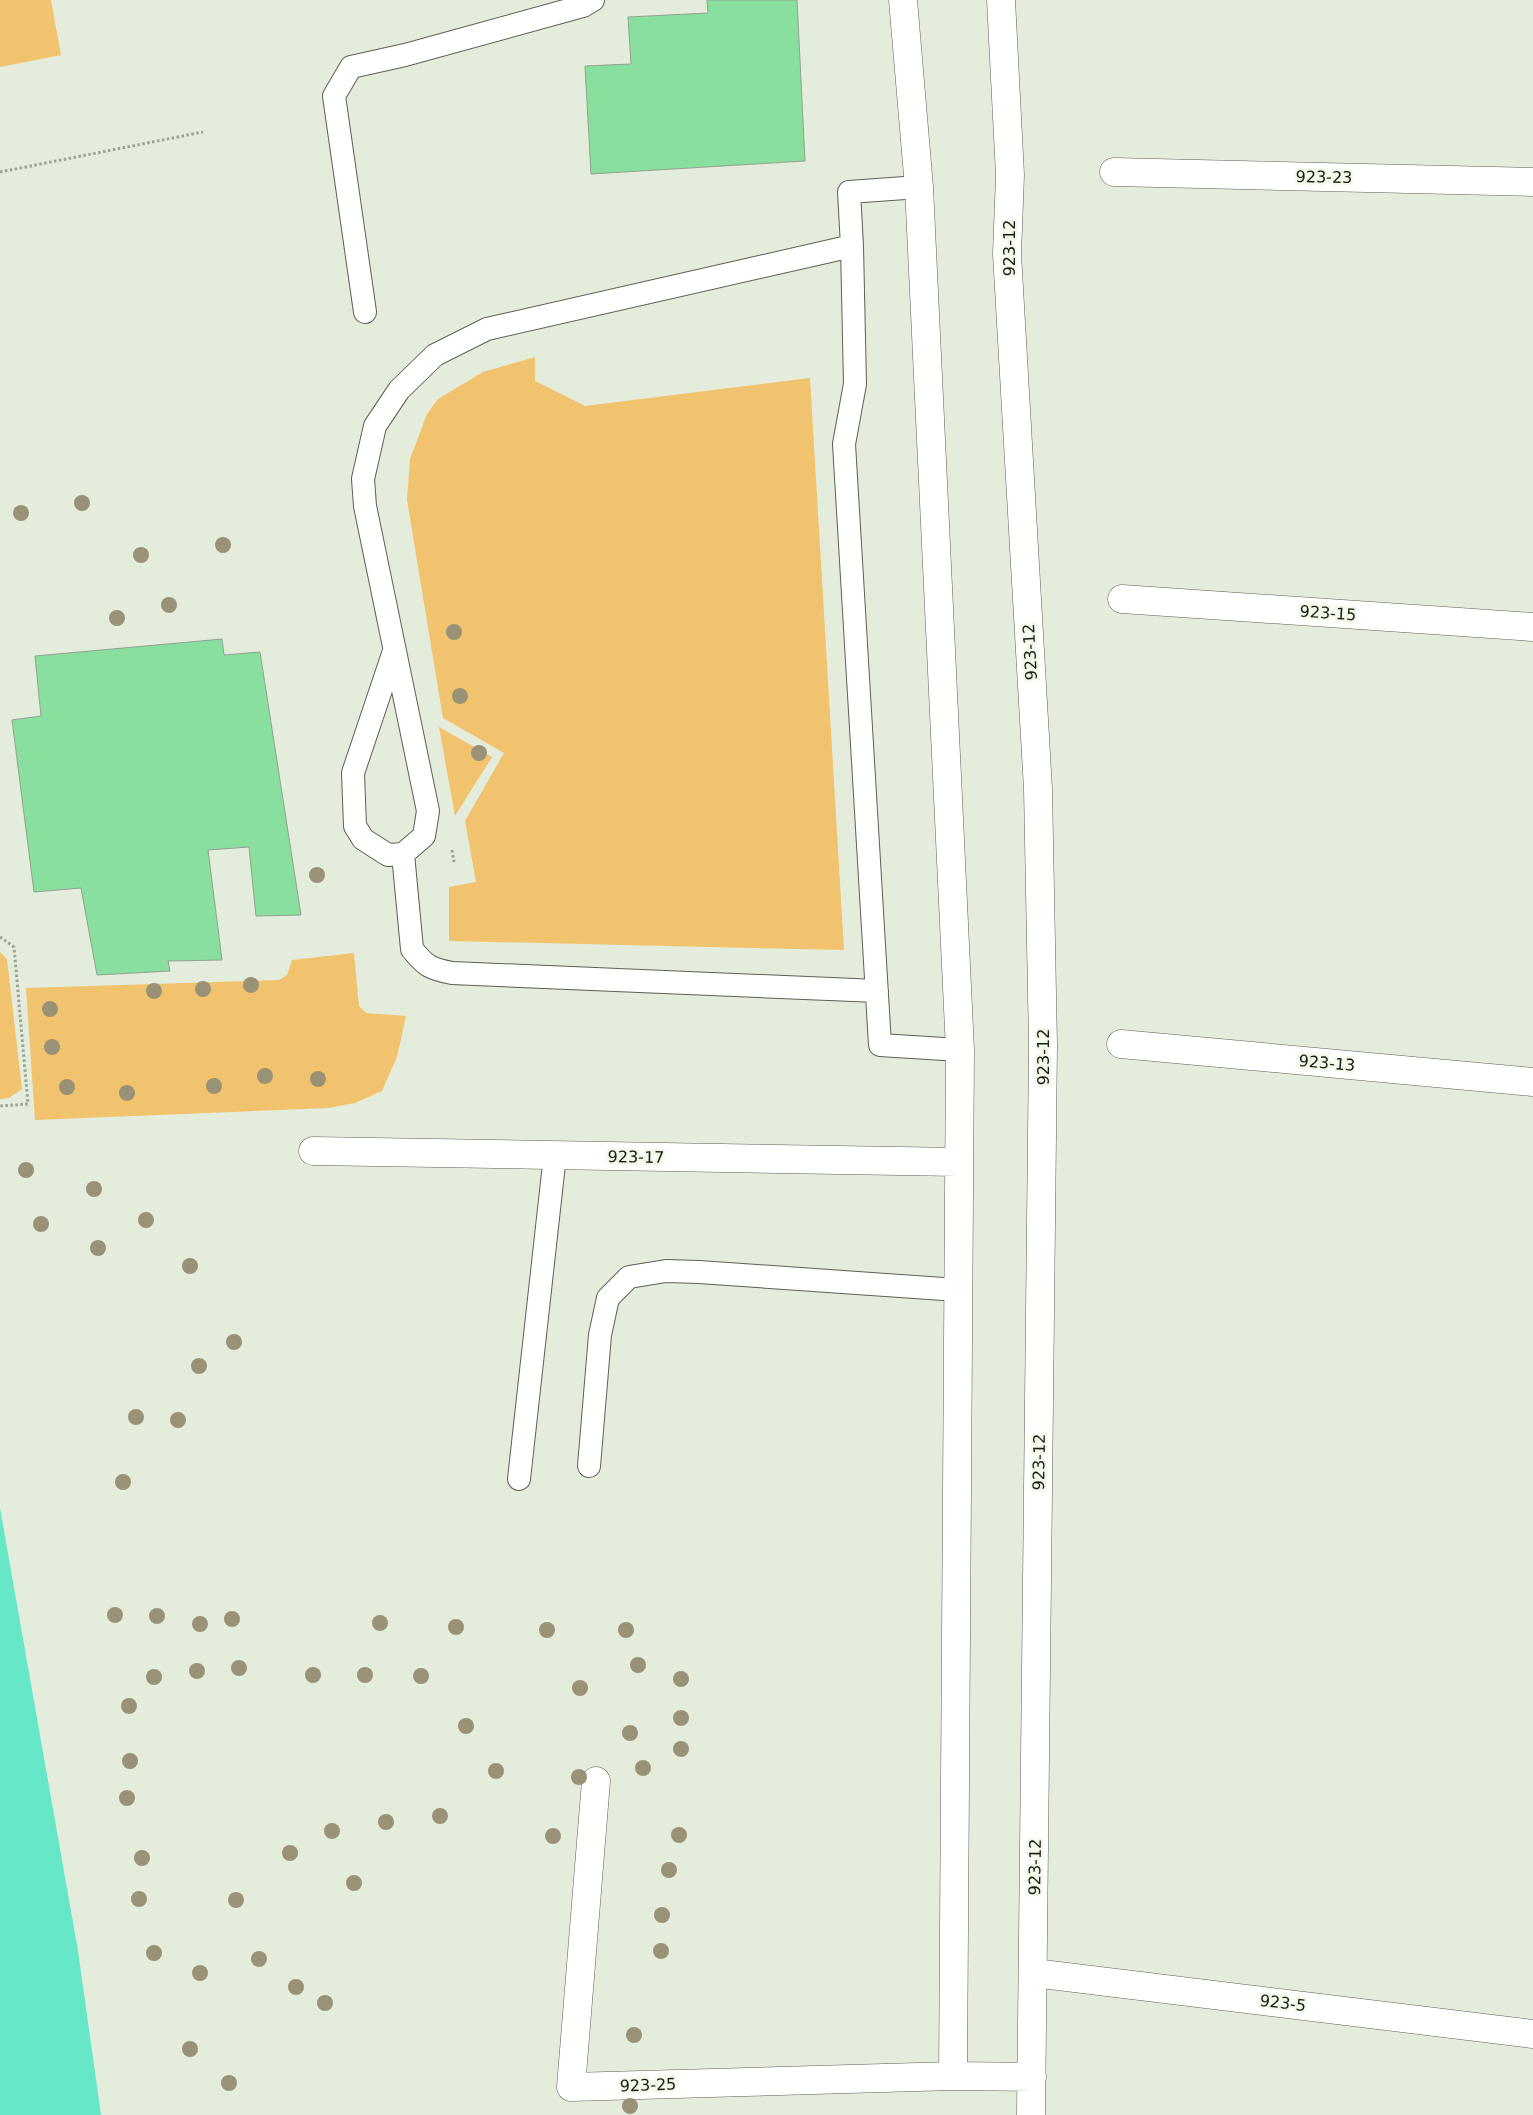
<svg xmlns="http://www.w3.org/2000/svg" width="1533" height="2115" viewBox="0 0 1533 2115" font-family="'DejaVu Sans',sans-serif">
<rect width="100%" height="100%" fill="#e4ecdb"/>
<!-- green -->
<path fill="#f2c36e" d="M0,0H51L61,55L0,67Z
M535,357V381L585,406L810,378L844,950L449,941V887L476,882L465,821L504,753L443,718L407,500L410,459L427,414L438,399L483,372Z
M439,727L492,757L455,816Z
M0,952L7,959L22,1089L9,1098L0,1099Z
M354,953L359,1006L366,1013L406,1016L397,1057L382,1091L355,1103L328,1108L35,1120L26,988L279,980L287,975L292,960Z"/>
<!-- water -->
<path fill="#65e7c8" d="M0,1508L78,1951L101,2115H0Z"/>
<!-- building -->
<path fill="#88df9e" stroke="#93a195" d="M707,0H797L805,161L591,174L585,66L631,64L628,17L708,13Z
M222,639L224,655L260,652L301,915L256,916L249,847L208,850L222,960L168,961L170,971L97,975L81,888L34,892L12,720L41,716L35,656Z"/>
<g fill="none" stroke-linecap="round" stroke-linejoin="round">
<defs>
<path id="service" d="M852,246L855,384L844,444L880,1045L960,1050
M365,312L334,96L351,67L405,55L583,6L593,0
M394,651L353,773L355,826L363,839L388,855L403,854
M877,991L452,973C431,969 425,966 412,949L403,854L424,836L428,811L365,506L363,479L375,426L399,390L435,355L487,329L852,246L849,192L919,187
M589,1466L600,1335L608,1298L629,1277L666,1271L699,1272L958,1290
M519,1479L555,1155"/>
<path id="minor" d="M903,0L919,187L960,1050L953,2076
M1001,0L1010,175L1007,254L1038,789L1043,1045L1031,2115
M1114,172L1533,182
M1122,599L1533,627
M1121,1044L1533,1082
M313,1151L959,1162
M596,1781L571,2087L953,2076L1032,2077
M1034,1973L1533,2034"/>
</defs>
<!-- service casing -->
<use href="#service" stroke="#5b6153" stroke-width="24"/>
<!-- minor casing -->
<use href="#minor" stroke="#5b6153" stroke-width="29"/>
<!-- path -->
<path stroke="#9ca295" stroke-width="3" stroke-dasharray="2.5 2.5" stroke-linecap="butt" d="M0,172L203,132
M452,850L454,862
M0,937L14,947L28,1104L0,1106"/>
<!-- service -->
<use href="#service" stroke="#fff" stroke-width="22"/>
<!-- minor -->
<use href="#minor" stroke="#fff" stroke-width="28"/>
</g>
<!-- trees -->
<g fill="#9a9276">
<circle cx="82" cy="503" r="8"/>
<circle cx="21" cy="513" r="8"/>
<circle cx="223" cy="545" r="8"/>
<circle cx="141" cy="555" r="8"/>
<circle cx="169" cy="605" r="8"/>
<circle cx="117" cy="618" r="8"/>
<circle cx="454" cy="632" r="8"/>
<circle cx="460" cy="696" r="8"/>
<circle cx="479" cy="753" r="8"/>
<circle cx="317" cy="875" r="8"/>
<circle cx="251" cy="985" r="8"/>
<circle cx="203" cy="989" r="8"/>
<circle cx="154" cy="991" r="8"/>
<circle cx="50" cy="1009" r="8"/>
<circle cx="52" cy="1047" r="8"/>
<circle cx="265" cy="1076" r="8"/>
<circle cx="318" cy="1079" r="8"/>
<circle cx="214" cy="1086" r="8"/>
<circle cx="67" cy="1087" r="8"/>
<circle cx="127" cy="1093" r="8"/>
<circle cx="26" cy="1170" r="8"/>
<circle cx="94" cy="1189" r="8"/>
<circle cx="146" cy="1220" r="8"/>
<circle cx="41" cy="1224" r="8"/>
<circle cx="98" cy="1248" r="8"/>
<circle cx="190" cy="1266" r="8"/>
<circle cx="234" cy="1342" r="8"/>
<circle cx="199" cy="1366" r="8"/>
<circle cx="136" cy="1417" r="8"/>
<circle cx="178" cy="1420" r="8"/>
<circle cx="123" cy="1482" r="8"/>
<circle cx="115" cy="1615" r="8"/>
<circle cx="157" cy="1616" r="8"/>
<circle cx="232" cy="1619" r="8"/>
<circle cx="380" cy="1623" r="8"/>
<circle cx="200" cy="1624" r="8"/>
<circle cx="456" cy="1627" r="8"/>
<circle cx="547" cy="1630" r="8"/>
<circle cx="626" cy="1630" r="8"/>
<circle cx="638" cy="1665" r="8"/>
<circle cx="239" cy="1668" r="8"/>
<circle cx="197" cy="1671" r="8"/>
<circle cx="313" cy="1675" r="8"/>
<circle cx="365" cy="1675" r="8"/>
<circle cx="421" cy="1676" r="8"/>
<circle cx="154" cy="1677" r="8"/>
<circle cx="681" cy="1679" r="8"/>
<circle cx="580" cy="1688" r="8"/>
<circle cx="129" cy="1706" r="8"/>
<circle cx="681" cy="1718" r="8"/>
<circle cx="466" cy="1726" r="8"/>
<circle cx="630" cy="1733" r="8"/>
<circle cx="681" cy="1749" r="8"/>
<circle cx="130" cy="1761" r="8"/>
<circle cx="643" cy="1768" r="8"/>
<circle cx="496" cy="1771" r="8"/>
<circle cx="579" cy="1777" r="8"/>
<circle cx="127" cy="1798" r="8"/>
<circle cx="440" cy="1816" r="8"/>
<circle cx="386" cy="1822" r="8"/>
<circle cx="332" cy="1831" r="8"/>
<circle cx="679" cy="1835" r="8"/>
<circle cx="553" cy="1836" r="8"/>
<circle cx="290" cy="1853" r="8"/>
<circle cx="142" cy="1858" r="8"/>
<circle cx="669" cy="1870" r="8"/>
<circle cx="354" cy="1883" r="8"/>
<circle cx="139" cy="1899" r="8"/>
<circle cx="236" cy="1900" r="8"/>
<circle cx="662" cy="1915" r="8"/>
<circle cx="661" cy="1951" r="8"/>
<circle cx="154" cy="1953" r="8"/>
<circle cx="259" cy="1959" r="8"/>
<circle cx="200" cy="1973" r="8"/>
<circle cx="296" cy="1987" r="8"/>
<circle cx="325" cy="2003" r="8"/>
<circle cx="634" cy="2035" r="8"/>
<circle cx="190" cy="2049" r="8"/>
<circle cx="229" cy="2083" r="8"/>
<circle cx="630" cy="2106" r="8"/>
</g>
<g text-anchor="middle" dominant-baseline="central" stroke-width="5" stroke-linejoin="round" paint-order="stroke">
<!-- street labels -->
<g font-size="16" fill="#191b15" stroke="#f1f9e8">
<text transform="translate(1324 177) rotate(1)">923-23</text>
<text transform="translate(1009 248) rotate(-90)">923-12</text>
<text transform="translate(1328 613) rotate(4)">923-15</text>
<text transform="translate(1030 652) rotate(-93)">923-12</text>
<text transform="translate(1043 1057) rotate(-90)">923-12</text>
<text transform="translate(1327 1063) rotate(5)">923-13</text>
<text transform="translate(636 1157) rotate(1)">923-17</text>
<text transform="translate(1039 1462) rotate(-89)">923-12</text>
<text transform="translate(1035 1867) rotate(-89)">923-12</text>
<text transform="translate(1283 2003) rotate(7)">923-5</text>
<text transform="translate(648 2085) rotate(-2)">923-25</text>
</g>
</g>
</svg>
